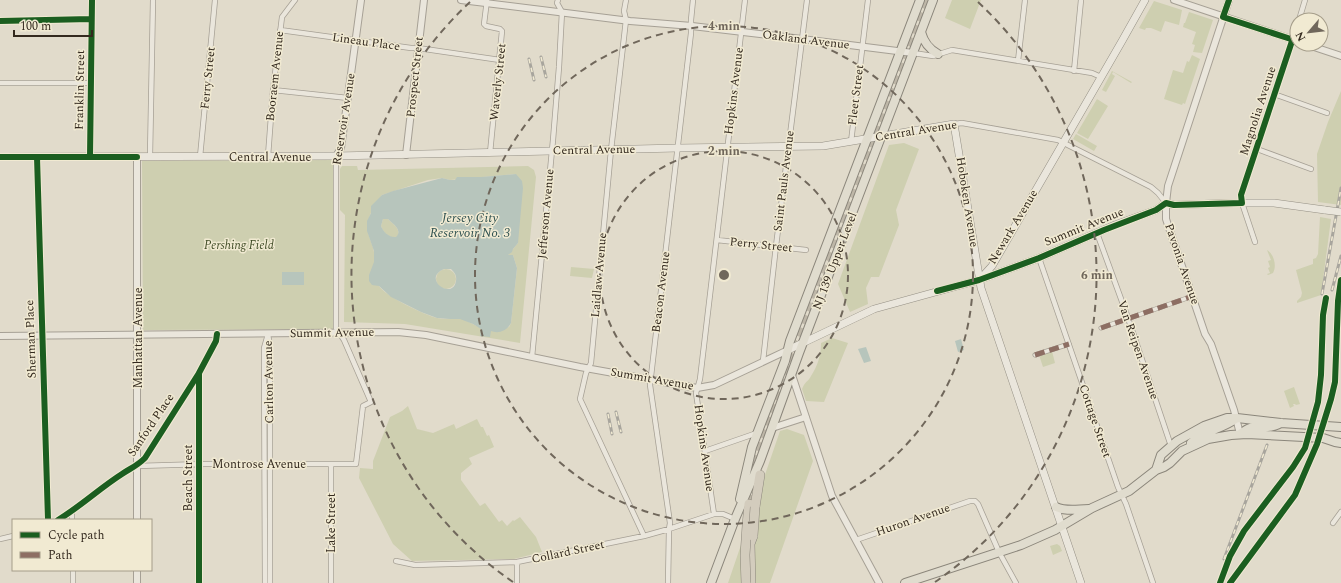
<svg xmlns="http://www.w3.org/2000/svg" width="1341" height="583" viewBox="0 0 1341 583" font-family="Spectral,serif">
<rect width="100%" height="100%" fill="#e1dbcb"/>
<!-- green -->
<path fill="#cecfb0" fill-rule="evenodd" d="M952,0H981L970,29L945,18Z
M1154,1L1182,10L1179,25L1165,21L1161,32L1151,28H1146L1145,30L1139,28Z
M1189,12L1213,20L1202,53L1193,52L1195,45L1192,44L1196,32L1183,27L1184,23H1185Z
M1192,55L1200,59L1185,104L1183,103L1182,105L1164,99L1173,70L1183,73L1187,61L1189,62Z
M1112,71L1132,82L1131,83L1113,72L1112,74L1115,76L1106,92L1102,90Z
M1341,91V205L1318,202L1317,154L1328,122Z
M1097,99L1108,106L1088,139L1077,133Z
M1076,134L1097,146L1094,151L1073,139Z
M904,143L919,149L896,210L899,225L879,277H871L866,288L868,304L850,312L838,284L889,145Z
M335,160V329L143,330L142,161Z
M342,166H357L358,170L528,166L534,170L536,177L520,343L405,324L344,322L345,215L340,210V169ZM516,174L518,243L508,255H513L517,268L511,323L509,327L491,331L481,336V328C475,326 469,321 462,319C454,317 445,320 437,318C425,315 385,296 379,286C375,278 375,260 374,252C373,245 369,238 368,232C365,218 375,206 382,195L428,180L442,178L450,180Z
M1320,217L1331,219L1321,295L1297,303V301L1301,297L1302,293L1296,270L1313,264V259L1316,258L1318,254Z
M383,219H388C393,224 403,230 396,238C389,238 383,232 381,226Z
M1267,250C1274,254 1277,266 1273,273L1268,275L1267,274L1270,273L1268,268L1270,267L1268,261L1271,260Z
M571,267L594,269L592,278L570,276Z
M436 279a10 10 0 1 1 20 0a10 10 0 1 1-20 0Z
M832,338L848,343L824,402L806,401L802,389C805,381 808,382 811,376C818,365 821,355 821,343Z
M1052,351L1055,363L1043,367L1039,355Z
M1294,387L1300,404L1296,405L1295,404H1293L1294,406L1290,408L1284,391Z
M408,406L417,429L433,433L454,424L456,429L477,419L481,427H483L487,436L489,435L494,447L469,458L472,464L461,473V480L480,506L485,503L499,522L502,520L507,526L513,520L514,521L520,517L536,537L542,552L514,559L412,561L393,544L359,478L360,468L373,469V461L390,417L402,411Z
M787,429L804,435L813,461L770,583H728L780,431Z
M1057,544L1060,546L1062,551L1053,555L1050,546Z"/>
<!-- water -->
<path fill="#b7c5bc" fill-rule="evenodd" d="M516,174L522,181L523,188L518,243L513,249L512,252L508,255H513L517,268L511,323C507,331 498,334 491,331L490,337L480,336L481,329L473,324L460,319H450L437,318L421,312L391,297L379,286L372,285L369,281V275L374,262V251L367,231V221L371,213V206L382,195L393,191L442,178L450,180H455L457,177H481ZM383,219H388C393,224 403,230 396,237C390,238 383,232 381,226ZM444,269H451C454,272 457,275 456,281C453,301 421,279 444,269Z
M282,272H304V285H282Z
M961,339L964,350L958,352L955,341Z
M866,347L871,361L864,363L858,349Z"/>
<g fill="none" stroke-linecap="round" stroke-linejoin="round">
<!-- motorway-tunnel -->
<path stroke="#beb7a8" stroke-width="9" stroke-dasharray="9 4.5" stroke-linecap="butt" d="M749,504L753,470L761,440L927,0"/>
<defs>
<path id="pedestrian" d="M1101,328L1193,296
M1035,355L1069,344"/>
<path id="minor" d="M487,0L484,24L486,26L500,29L502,31L490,153
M626,0L624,11L626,20L611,150L591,363L586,373L580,399L644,536
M1299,20L1305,0
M0,21L91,19
M280,30L411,48H418L500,60
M913,53L933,56L952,50L1092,73L1101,77
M1018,61L1025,0
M1074,71L1081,0
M0,83H91
M273,90L348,98
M1274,94L1327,113
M954,124L962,123L1058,140L1151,187L1158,193L1166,203
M851,142L868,0
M1257,149L1311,169
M150,156L153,0
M268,156L273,90L282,17L295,0
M37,157L48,520
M90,157L92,0
M200,157L215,0
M1097,233L1128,318L1171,446
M717,240L806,250
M1255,242L1242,203L1241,195L1297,26
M1039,258L1118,487L1126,504L1153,583
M532,357L553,140L559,67L562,12L557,3L558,0
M763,361L776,246L807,0
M199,373V583
M705,451L757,433
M331,464V583
M137,466L205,464H356L363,406L371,402L344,340L336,328V156
M72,512V520
M714,514L696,393L700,379L745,0
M58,520C81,506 100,488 122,474C131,468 137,466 145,458L199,373L216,341L217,334
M1333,523L1341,512
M0,539L13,536
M856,540L970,501H975L978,504L999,552L1016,583
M396,561L415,565L517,562L644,536L669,529L714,514H723L735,519
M73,570V583
M265,583L264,348L268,334L270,347V583
M517,583V562
M668,583L669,529L670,523L650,385L691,33V20L693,0"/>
<path id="tertiary" d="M461,0L630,21L692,26L802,39L913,53
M1174,0L1297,41
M1229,0L1168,186L1166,203V219L1205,334L1211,344L1234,410L1240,434
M1305,44L1341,56
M406,155L424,0
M336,156L341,148L361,0
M137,157V520
M0,336L398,332L426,335L580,367L697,388L714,385L788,350
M792,375L832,496L879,583
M772,428L806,417
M137,583V570"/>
<path id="secondary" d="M0,157L336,156L678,148L823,146L954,124L981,288L1081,583
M981,278L992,266L1122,41L1145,0
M788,350L874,309L979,280L998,273L1039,258L1115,225L1156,210L1166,203L1174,205L1234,203H1274L1325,210"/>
<path id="primary" d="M921,32C924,43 929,49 938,54
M1240,434C1253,424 1254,428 1268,427C1272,427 1277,425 1281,423
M1191,443C1206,429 1221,430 1237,418
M1156,470L1161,455L1177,441L1204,426L1227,418H1237L1281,423L1341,427
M740,499L752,447L785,361L790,341L920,0
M1056,507C1066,512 1078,509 1089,509
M711,583L735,519L760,461L799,353L933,0
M905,583L1021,545L1055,530L1092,508L1129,491L1156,470L1164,467L1170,463L1182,451L1208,439L1231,435L1247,434L1323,438L1335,442L1341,443"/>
<path id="motorway" d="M755,507L760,475
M747,525L749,504
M751,583L750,544L753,536"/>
</defs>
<!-- pedestrian casing -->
<use href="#pedestrian" stroke="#a6a095" stroke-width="5"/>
<!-- minor casing -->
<use href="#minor" stroke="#a6a095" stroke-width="6"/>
<!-- tertiary casing -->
<use href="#tertiary" stroke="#a6a095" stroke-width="8"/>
<!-- secondary casing -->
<use href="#secondary" stroke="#959085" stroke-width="8"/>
<!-- primary casing -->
<use href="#primary" stroke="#8b867b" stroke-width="10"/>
<!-- motorway casing -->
<use href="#motorway" stroke="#8b867b" stroke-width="10"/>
<!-- pedestrian -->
<use href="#pedestrian" stroke="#eae6dc" stroke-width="3.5"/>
<!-- minor -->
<use href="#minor" stroke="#eae6dc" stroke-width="4.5"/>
<!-- tertiary -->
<use href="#tertiary" stroke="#eae6dc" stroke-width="6"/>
<!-- secondary -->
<use href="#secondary" stroke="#eae6dc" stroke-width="7"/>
<!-- primary -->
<use href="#primary" stroke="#e0dcce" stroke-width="8"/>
<!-- motorway -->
<use href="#motorway" stroke="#d3ccbd" stroke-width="9"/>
<defs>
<path id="rail" d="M541,57L546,77
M529,59L534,80
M1340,288L1341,280
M1332,290L1341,256
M1322,294L1341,188
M616,412L621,432
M608,414L612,434
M1224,559L1267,445
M1220,583C1227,565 1233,546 1245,530C1264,503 1290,478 1305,448
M1230,583L1295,495L1305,473"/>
</defs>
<!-- rail casing -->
<use href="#rail" stroke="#a8a59d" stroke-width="3"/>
<!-- rail -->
<use href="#rail" stroke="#f1ead2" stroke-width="1.5" stroke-dasharray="4.5" stroke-linecap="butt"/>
<defs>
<path id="secondary-bridge" d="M1325,210L1341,212"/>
<path id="motorway-bridge" d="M753,536L755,507
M746,583L745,555L747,525"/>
</defs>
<!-- secondary-bridge casing -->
<use href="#secondary-bridge" stroke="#959085" stroke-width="8" stroke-linecap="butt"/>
<!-- motorway-bridge casing -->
<use href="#motorway-bridge" stroke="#8b867b" stroke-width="10" stroke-linecap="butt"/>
<!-- secondary-bridge -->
<use href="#secondary-bridge" stroke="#eae6dc" stroke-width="7"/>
<!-- motorway-bridge -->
<use href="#motorway-bridge" stroke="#d3ccbd" stroke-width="9"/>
<!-- quiet -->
<path stroke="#8d6e63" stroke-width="5" stroke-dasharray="10 5" stroke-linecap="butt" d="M1101,328L1193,296
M1035,355L1069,344"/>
<defs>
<path id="cycleway" d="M1229,0L1223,17L1297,41
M0,21L91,19
M0,157H137
M37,157L48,520
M90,157L92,0
M937,291L979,280L1039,258L1104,230L1156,210L1166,203L1174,205L1242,203L1241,195L1297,26
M199,373V583
M58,520C81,506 100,488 122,474C131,468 137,466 145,458L199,373L216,341L217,334
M1220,583L1230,556L1244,531L1293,467L1305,448L1318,402L1321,375L1323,315L1326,298
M1230,583L1295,495L1317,444L1331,399L1335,382L1338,301L1341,280"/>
</defs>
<!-- cycleway casing -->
<use href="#cycleway" stroke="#f1ead2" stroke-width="8"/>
<!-- cycleway -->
<use href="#cycleway" stroke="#1b5e20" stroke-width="6"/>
</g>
<!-- distance rings -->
<g fill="none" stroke="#70675b" stroke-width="2" stroke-dasharray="7 5">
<circle cx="724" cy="275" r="124"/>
<circle cx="724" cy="275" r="249"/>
<path d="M513 582A373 373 0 0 1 470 2M978 2A373 373 0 0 1 935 582"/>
</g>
<g text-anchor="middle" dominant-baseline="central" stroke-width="3" stroke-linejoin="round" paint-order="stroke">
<!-- street labels -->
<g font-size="12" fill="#33291e" stroke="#f1ead2">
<text transform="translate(806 40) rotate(7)">Oakland Avenue</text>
<text transform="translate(366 42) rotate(8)">Lineau Place</text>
<text transform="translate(275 76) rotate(-84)">Booraem Avenue</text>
<text transform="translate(415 77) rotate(-84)">Prospect Street</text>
<text transform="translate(208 78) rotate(-84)">Ferry Street</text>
<text transform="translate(498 82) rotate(-84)">Waverly Street</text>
<text transform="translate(80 90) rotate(-89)">Franklin Street</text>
<text transform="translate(734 91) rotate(-83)">Hopkins Avenue</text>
<text transform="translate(856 95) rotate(-83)">Fleet Street</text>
<text transform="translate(1258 111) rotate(-72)">Magnolia Avenue</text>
<text transform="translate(344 119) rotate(-81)">Reservoir Avenue</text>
<text transform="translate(916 131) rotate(-9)">Central Avenue</text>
<text transform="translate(594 150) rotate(-1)">Central Avenue</text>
<text x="270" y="157">Central Avenue</text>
<text transform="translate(784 181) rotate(-83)">Saint Pauls Avenue</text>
<text transform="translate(967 202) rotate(81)">Hoboken Avenue</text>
<text transform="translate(546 214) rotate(-85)">Jefferson Avenue</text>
<text transform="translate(1013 227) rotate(-59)">Newark Avenue</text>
<text transform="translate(1084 227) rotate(-22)">Summit Avenue</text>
<text transform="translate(761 245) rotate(6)">Perry Street</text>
<text transform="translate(835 261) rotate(-69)">NJ 139 Upper Level</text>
<text transform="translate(1182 264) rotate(71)">Pavonia Avenue</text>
<text transform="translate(599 275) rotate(-85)">Laidlaw Avenue</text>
<text transform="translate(661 292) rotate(-83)">Beacon Avenue</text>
<text transform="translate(332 333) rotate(-1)">Summit Avenue</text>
<text transform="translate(138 338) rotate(-90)">Manhattan Avenue</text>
<text transform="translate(31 339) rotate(-92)">Sherman Place</text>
<text transform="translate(1138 350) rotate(71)">Van Reipen Avenue</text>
<text transform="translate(652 379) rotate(10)">Summit Avenue</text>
<text transform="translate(269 382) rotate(-91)">Carlton Avenue</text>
<text transform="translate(1095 421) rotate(71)">Cottage Street</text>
<text transform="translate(151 425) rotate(-56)">Sanford Place</text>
<text transform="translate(704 448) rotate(82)">Hopkins Avenue</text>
<text x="259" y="464">Montrose Avenue</text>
<text transform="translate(188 478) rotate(-90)">Beach Street</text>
<text transform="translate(913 520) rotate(-19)">Huron Avenue</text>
<text transform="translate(331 523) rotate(-90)">Lake Street</text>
<text transform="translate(568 552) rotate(-12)">Collard Street</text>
</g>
<!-- park labels -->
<g font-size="12" font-style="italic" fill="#414d27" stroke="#f1ead2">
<text x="239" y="245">Pershing Field</text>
</g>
<!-- water labels -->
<g font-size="13" font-style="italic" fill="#2f5150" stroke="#f1ead2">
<text x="470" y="218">Jersey City<tspan x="470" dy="15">Reservoir No. 3</tspan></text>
</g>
</g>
<circle cx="724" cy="275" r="6" fill="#70675b" stroke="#f1ead2" stroke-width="2"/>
<g font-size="12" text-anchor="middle" font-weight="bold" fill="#70675b" stroke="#f1ead2" stroke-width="3" stroke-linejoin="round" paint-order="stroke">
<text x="724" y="30">4 min</text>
<text x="724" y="155">2 min</text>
<text x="1097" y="279">6 min</text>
</g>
<!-- legend -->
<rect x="12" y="519" width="140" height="52" fill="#f1ead2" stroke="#a59d8a"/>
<rect x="20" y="532" width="20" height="6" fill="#1b5e20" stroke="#a59d8a"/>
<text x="48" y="539" font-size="12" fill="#33291e">Cycle path</text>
<rect x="20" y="552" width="20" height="6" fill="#8d6e63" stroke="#a59d8a"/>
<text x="48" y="559" font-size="12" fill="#33291e">Path</text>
<!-- north arrow -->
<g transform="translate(1309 32) rotate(242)"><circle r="19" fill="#f1ead2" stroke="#a59d8a"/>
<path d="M0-3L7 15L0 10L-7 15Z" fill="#70675b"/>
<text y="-6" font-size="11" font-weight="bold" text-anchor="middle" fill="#33291e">N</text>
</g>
<!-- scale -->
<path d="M14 30v6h78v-6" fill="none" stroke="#33291e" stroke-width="2"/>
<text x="20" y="30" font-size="12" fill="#33291e" stroke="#f1ead2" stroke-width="3" paint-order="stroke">100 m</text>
</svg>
